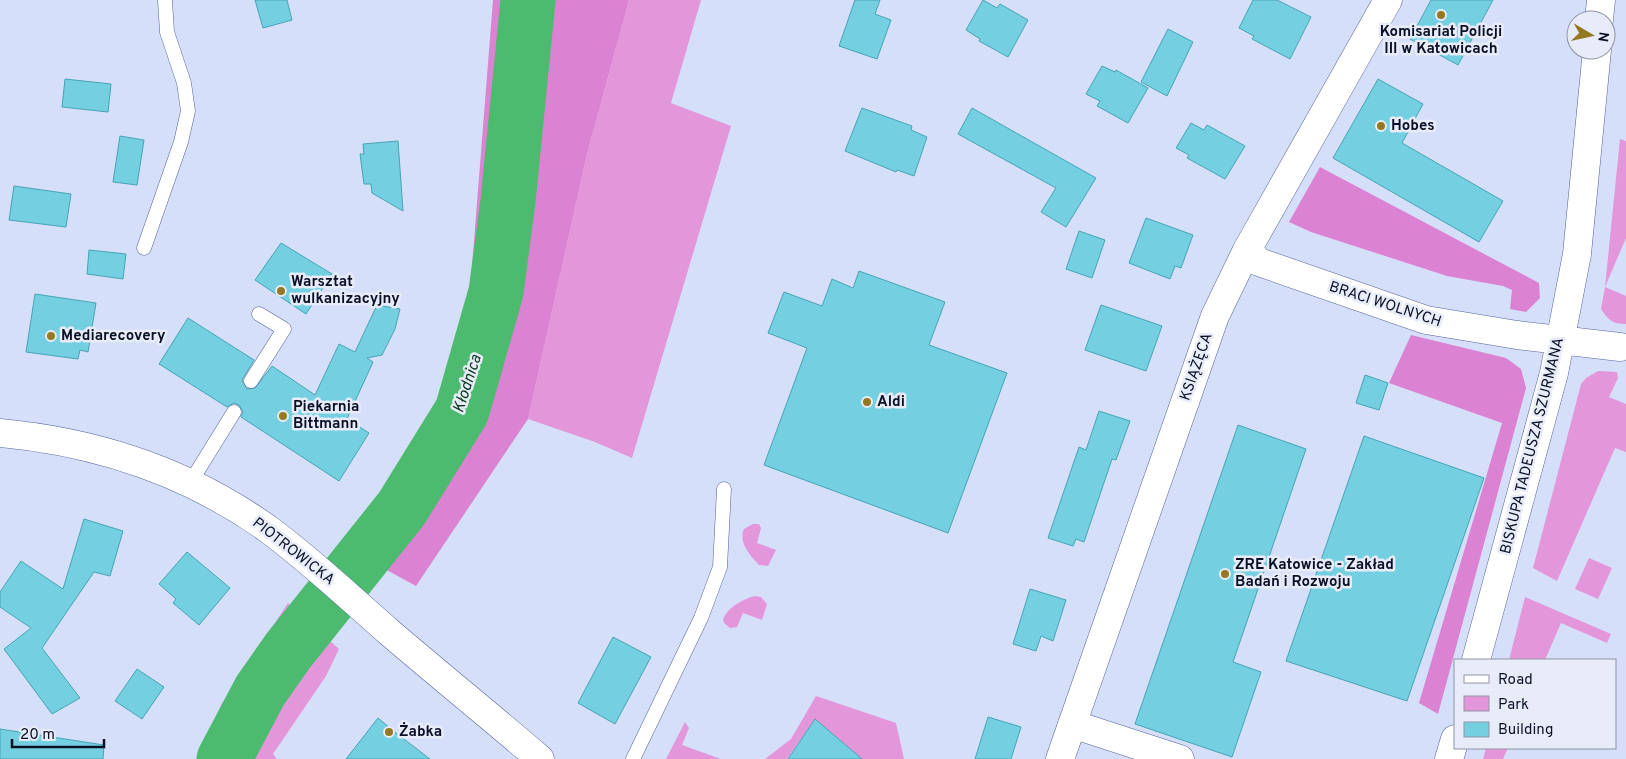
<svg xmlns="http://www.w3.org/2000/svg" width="1626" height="759" viewBox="0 0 1626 759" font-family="Overpass,sans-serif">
<rect width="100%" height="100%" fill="#d6dff9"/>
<!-- green -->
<path fill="#e396da" d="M629,0H701L671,103L731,126L632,458L595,442L528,419L587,154Z
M1620,139L1626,141V238L1605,287L1626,296V324C1613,324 1608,320 1601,309L1605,287Z
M1598,371L1617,372L1618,378L1609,397L1626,404V452L1615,448L1557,581L1533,568L1581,384L1586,378Z
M753,524H759L761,528L757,543L776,550L768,566L759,565C750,556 738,542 744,529Z
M1589,558L1612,568L1598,599L1575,589Z
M755,596L761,597L767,604L762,620L743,613L737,627L730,628L724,623L723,619C728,607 743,599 755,596Z
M1525,597L1611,634L1607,643L1561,623L1545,660H1509Z
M288,603L339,649L326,676L273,754L277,759H201L221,705Z
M816,696L896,723L904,759H862L815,719L787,759H765L791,739Z
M685,722L689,728L682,745L721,759H666Z
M1486,748H1508L1503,759H1483Z"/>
<!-- forest -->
<path fill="#db82d2" d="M493,0H629L587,154L528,419L416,586L363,557L395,516L462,411L496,319L471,279Z
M1320,167L1539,283L1540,298L1526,312L1510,309L1512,290L1503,286L1447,276L1311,232L1289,222Z
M1411,335L1506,358L1521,369L1526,388L1438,714L1419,703L1502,423L1389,383Z"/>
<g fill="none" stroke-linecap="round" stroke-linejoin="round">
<!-- river -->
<path stroke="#4dbb6f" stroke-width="55" d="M224,759L260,691L288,651L402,508L462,411L496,292L508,201L528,0"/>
</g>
<!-- building -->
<path fill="#74d0e1" stroke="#45a4b4" d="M255,0H287L292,20L263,28Z
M855,0H880L875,14L891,20L877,59L839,46Z
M983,0L997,8L1000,4L1028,20L1008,57L979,41L980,39L966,30Z
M1253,0H1277L1311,17L1290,59L1252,39L1254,36L1239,28Z
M1431,0H1493L1458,65L1410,39Z
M1168,29L1193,42L1167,96L1141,82Z
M1102,66L1115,72L1116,70L1148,88L1128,123L1097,106L1100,101L1086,94Z
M65,79L111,84L108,112L62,107Z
M1378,79L1423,104L1402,143L1503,201L1479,242L1333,158Z
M862,108L912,126L911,130L927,137L914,176L897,170L896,172L845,151Z
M972,108L1096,178L1066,227L1041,212L1056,188L958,134Z
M1191,123L1204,130L1207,125L1245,146L1225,179L1187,158L1189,155L1176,148Z
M120,136L144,140L137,185L113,182Z
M398,141L403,211L372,193L371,184H364L360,154H364L363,144Z
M14,186L71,194L66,227L9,220Z
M1146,218L1193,235L1181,268L1175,266L1170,279L1129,263Z
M1079,231L1105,240L1092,278L1066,269Z
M281,243L332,274L306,314L255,280Z
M89,250L126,254L123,279L87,274Z
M859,271L945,302L929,345L1007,373L948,533L764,465L807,348L768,333L784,292L822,306L832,279L853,288Z
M35,294L96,303L88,352L80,350L78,359L26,352Z
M377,305L400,309L395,329L382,355L367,358L373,362L347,419L369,433L339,481L241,417L243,412L239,405L234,403L227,407L159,364L188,318L254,360L242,380L247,389L255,388L272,366L315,395L339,344L355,352Z
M1101,305L1162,326L1146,371L1085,350Z
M1365,375L1388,383L1379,410L1356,403Z
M1099,411L1130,421L1116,460L1112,459L1084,542L1076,539L1073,546L1048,538L1079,447L1086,450Z
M1238,425L1306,449L1233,662L1261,672L1232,757L1135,724Z
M1364,436L1484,478L1407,701L1286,661Z
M84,519L123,531L110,576L94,572L42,648L80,698L52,714L4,649L31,628L0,607V592L21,561L63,589Z
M187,552L230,588L199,625L173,603L176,599L159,584Z
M1030,589L1066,600L1053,641L1041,636L1036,651L1013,644Z
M613,637L651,657L615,724L578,703Z
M137,669L164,687L142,719L115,701Z
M988,717L1021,727L1011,759H975Z
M378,718L396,733L430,759H346Z
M815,719L862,759H788Z
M0,729L104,745L103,759H0Z"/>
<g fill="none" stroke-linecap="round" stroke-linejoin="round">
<defs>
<path id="service" d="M144,248L181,142L188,111L184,83L167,32L165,0
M251,381L284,329L259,314
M190,483L234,412
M633,759L701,618L720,567L724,489"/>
<path id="minor" d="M1599,20L1601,0
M1247,250L1259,262L1426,320L1517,335L1620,347
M1476,660L1554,373L1577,254L1597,50
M1072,724L1180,759
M1060,759L1215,316L1247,250L1388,0
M1449,759L1455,739"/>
<path id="tertiary" d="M0,433C97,442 188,472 268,529C310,560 349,597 389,632C439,675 490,716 540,759"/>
</defs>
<!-- service casing -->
<use href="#service" stroke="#53639b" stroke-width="15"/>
<!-- minor casing -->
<use href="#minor" stroke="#53639b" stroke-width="29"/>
<!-- tertiary casing -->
<use href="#tertiary" stroke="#53639b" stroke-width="29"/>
<!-- service -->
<use href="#service" stroke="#fff" stroke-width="14"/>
<!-- minor -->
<use href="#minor" stroke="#fff" stroke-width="28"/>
<!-- tertiary -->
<use href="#tertiary" stroke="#fff" stroke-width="28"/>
</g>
<!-- markers -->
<g fill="#947920" stroke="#e8ecf9" stroke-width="2">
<circle cx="1441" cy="15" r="5"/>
<circle cx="1381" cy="126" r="5"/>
<circle cx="281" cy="291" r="5"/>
<circle cx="51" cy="336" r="5"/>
<circle cx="867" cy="402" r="5"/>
<circle cx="283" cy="416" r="5"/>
<circle cx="1225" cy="574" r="5"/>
<circle cx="389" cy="732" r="5"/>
</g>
<g text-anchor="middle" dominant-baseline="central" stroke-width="5" stroke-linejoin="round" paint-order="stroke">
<!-- poi labels -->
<g font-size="15" font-weight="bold" fill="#0a1026" stroke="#e8ecf9" text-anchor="start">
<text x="1441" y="32" text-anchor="middle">Komisariat Policji<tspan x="1441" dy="17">III w Katowicach</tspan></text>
<text x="1391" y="126">Hobes</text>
<text x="291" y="282">Warsztat<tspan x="291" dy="17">wulkanizacyjny</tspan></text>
<text x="61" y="336">Mediarecovery</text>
<text x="877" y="402">Aldi</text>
<text x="293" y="407">Piekarnia<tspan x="293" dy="17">Bittmann</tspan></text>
<text x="1235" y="565">ZRE Katowice - Zakład<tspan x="1235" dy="17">Badań i Rozwoju</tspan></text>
<text x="399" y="732">Żabka</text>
</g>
<!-- street labels -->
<g font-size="15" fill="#0a1026" stroke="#e8ecf9">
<text transform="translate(1385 305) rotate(18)">BRACI WOLNYCH</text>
<text transform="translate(1197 367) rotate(-71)">KSIĄŻĘCA</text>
<text transform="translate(1533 446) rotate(-76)">BISKUPA TADEUSZA SZURMANA</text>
<text transform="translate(293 552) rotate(38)">PIOTROWICKA</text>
</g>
<!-- water labels -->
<g font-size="16" font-style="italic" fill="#0a381a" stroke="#e8ecf9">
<text transform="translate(468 384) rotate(-72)">Kłodnica</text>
</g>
</g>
<!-- legend -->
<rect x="1454" y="659" width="162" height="90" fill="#e8ecf9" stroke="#8f94a5"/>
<rect x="1464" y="675" width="25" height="8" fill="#ffffff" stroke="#8f94a5"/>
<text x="1498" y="684" font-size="15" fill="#0a1026">Road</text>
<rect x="1464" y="696" width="25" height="15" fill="#e396da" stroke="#8f94a5"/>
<text x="1498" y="709" font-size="15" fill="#0a1026">Park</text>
<rect x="1464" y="722" width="25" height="15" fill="#74d0e1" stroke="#8f94a5"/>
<text x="1498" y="734" font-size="15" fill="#0a1026">Building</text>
<!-- north arrow -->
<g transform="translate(1591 35) rotate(99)"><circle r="24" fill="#e8ecf9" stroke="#8f94a5"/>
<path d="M0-4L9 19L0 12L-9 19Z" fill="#947920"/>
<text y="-8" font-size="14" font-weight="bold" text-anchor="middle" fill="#0a1026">N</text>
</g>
<!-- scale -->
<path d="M12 739v8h92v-8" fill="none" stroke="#0a1026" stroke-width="2.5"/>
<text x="20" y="739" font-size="15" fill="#0a1026" stroke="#e8ecf9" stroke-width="4" paint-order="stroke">20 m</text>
</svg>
